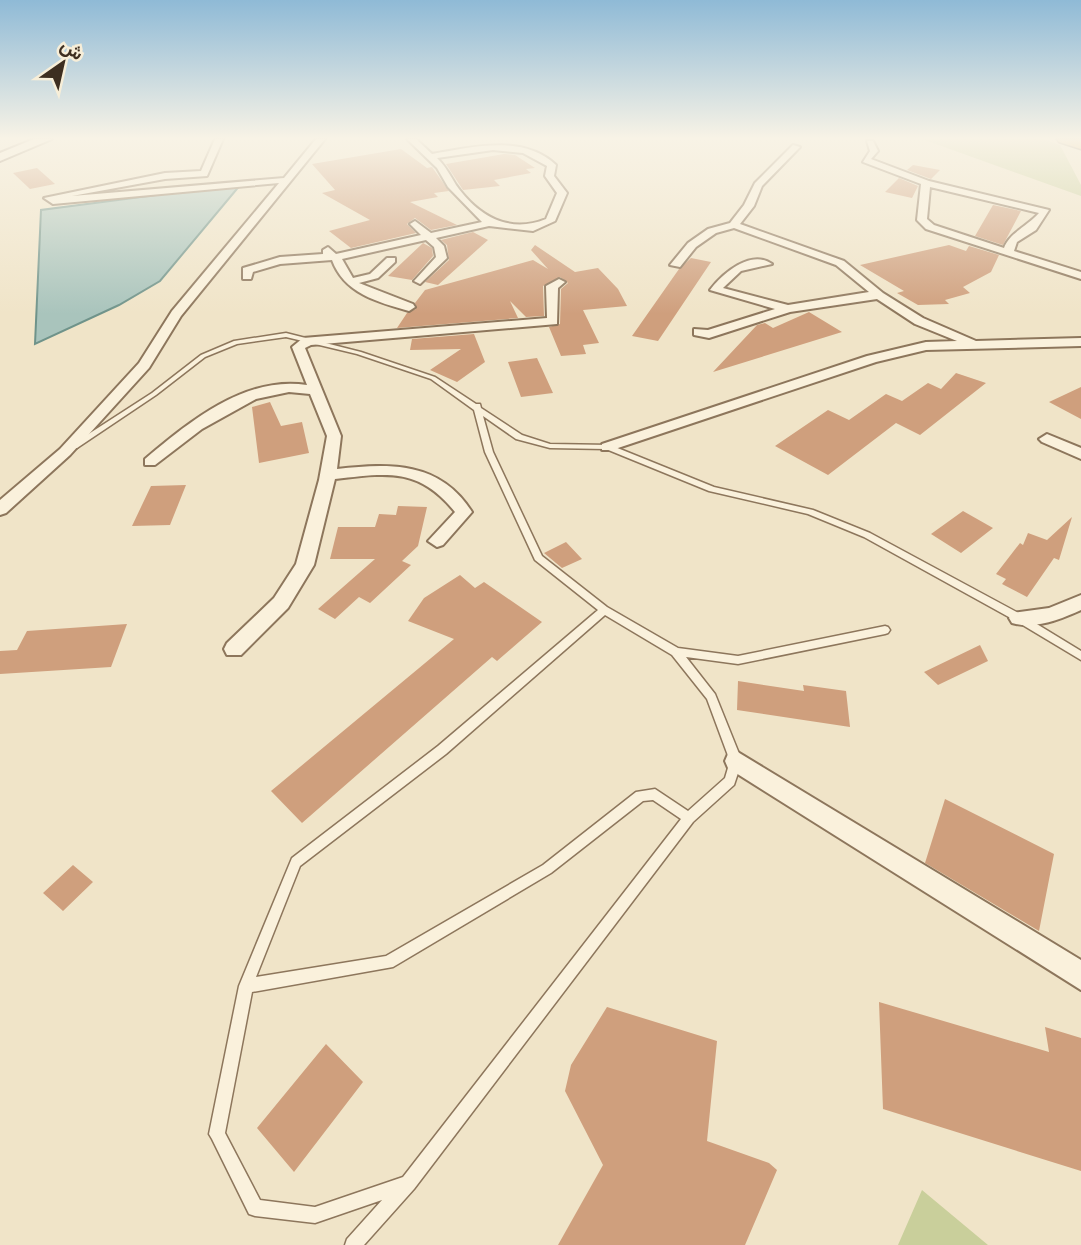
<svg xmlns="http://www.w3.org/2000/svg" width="1081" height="1245" viewBox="0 0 1081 1245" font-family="Georgia,Vazirmatn,serif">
<rect width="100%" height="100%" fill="#f0e4c8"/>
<!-- green -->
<path fill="#c9cf9b" d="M922,139H1043L1060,145L1081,185V196Z
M922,1190L988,1245H898Z"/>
<!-- water -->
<path fill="#a9c4bc" stroke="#6f938a" stroke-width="2" d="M241,184L160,281L119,305L35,344L41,210Z"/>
<!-- building -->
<path fill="#cf9f7d" d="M401,149L427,168L432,167L449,191L434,193L438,197L410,202L457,225L431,230L415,218L407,224L416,233L351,248L329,231L370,220L322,193L335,190L312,164Z
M504,154L515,155L535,168L526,169L531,173L494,180L500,186L463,190L446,164Z
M913,165L940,170L931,179L907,170Z
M37,168L55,184L30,189L13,173Z
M899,178L918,186L912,198L885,192Z
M993,205L1021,211L1003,245L975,236Z
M473,232L488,240L438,285L425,282L449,260L447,245L441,240Z
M423,243L432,248L433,256L412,280L388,276Z
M535,245L575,272L598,268L618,289L627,306L583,310L599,343L583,345L586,354L561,356L549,327L560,324L561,289L568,283L560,277L543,286L544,316L526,317L510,301L518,318L397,328L407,313L416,309L415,303L425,290L533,260L548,269L531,250Z
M949,245L966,251L969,246L999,255L991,272L963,287L970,293L945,300L949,304L918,305L897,293L904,291L860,265Z
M691,258L711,262L658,341L632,336L679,269Z
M809,312L842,332L713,372L757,325L765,323L773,328Z
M474,334L485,362L457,382L430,370L461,349L410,350L412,339Z
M537,358L553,393L521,397L508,362Z
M956,373L986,383L920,435L896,423L828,475L775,446L828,410L849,420L886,394L902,401L928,383L941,389Z
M1081,387V419L1049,402Z
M270,402L281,426L302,422L309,453L259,463L252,407Z
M186,485L170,525L132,526L151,486Z
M398,506L427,507L418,546L402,561L411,565L370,603L359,597L335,619L318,609L375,559H330L338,527H375L379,514L396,515Z
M963,511L993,528L961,553L931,534Z
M1072,517L1059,560L1054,558L1027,597L1002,584L1006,579L996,574L1020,543L1023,545L1028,533L1047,540Z
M566,542L582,559L562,568L544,553Z
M460,575L475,588L484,582L542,622L497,661L492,657L302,823L271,791L454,639L408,621L424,598Z
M127,624L111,667L0,674V651L17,650L27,631Z
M980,645L988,661L938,685L924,672Z
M738,681L804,691L803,685L846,691L850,727L737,710Z
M945,799L1054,854L1039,931L925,863Z
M73,865L93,882L63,911L43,893Z
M879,1002L1049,1052L1045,1027L1081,1038V1171L883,1109Z
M607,1007L717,1041L707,1141L769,1163L777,1170L745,1245H558L603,1165L565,1091L571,1065Z
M326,1044L363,1082L294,1172L257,1128Z"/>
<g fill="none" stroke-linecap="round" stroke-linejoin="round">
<defs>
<path id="lane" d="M286,333L361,352L435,377L476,404H480L481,408L522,435L550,444L610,445L714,487L813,510L870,533L1022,615L1081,651V660L1016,621L864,537L808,514L709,491L606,449L550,448L516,439L483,416L493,452L542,556L607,607L678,648L738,656L885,626L888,627L890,630L888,633L885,634L738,664L686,657L715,694L742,761L734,785L693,822L414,1189L364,1245H345L347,1239L382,1200L315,1223L255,1216L249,1214L212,1139L209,1134L239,986L292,858L438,746L598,610L535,560L485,452L474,410L431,379L357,354L286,337L237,344L205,357L156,395L77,448H71L70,446L152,393L201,355L234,341ZM605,615L672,655L707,699L730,761L725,778L688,811L655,789L636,792L543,865L386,956L256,977L300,866L446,754ZM653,800L681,819L403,1177L315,1207L260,1200L225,1133L252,992L393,967L551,873L643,801Z"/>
<path id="street" d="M215,139H223L207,176L165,179L72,196L284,178L316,139H325L181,316L149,368L70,455L6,513L0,515V500L60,449L139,363L172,311L279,183L53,204L44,198L165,173L201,171Z
M407,139H416L432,154C472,147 523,134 556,165L554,176L567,193L555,221L533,231L489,226L436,238L444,246L447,258L420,284L414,281L436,257L434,247L426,240L342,259L353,278L370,274L387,258H395V262L378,278L359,283L413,304L415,307L409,311C377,302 344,293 332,260L280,264L253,272L251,279H243V268L280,257L323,254V250L328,247L336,254L421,235L410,224L415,221L431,233L482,222L448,187L437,168ZM493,150L523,153L547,166L545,176L557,193L546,219C509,234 478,216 456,185C450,175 446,167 437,158Z
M867,141H873L878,151L871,159L929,181L1049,210L1036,230L1017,242L1014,251L1081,272V279L926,229L917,220L921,184L863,162L870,151ZM930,187L1039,213C1029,225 1009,233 1004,248L934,225L927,219Z
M793,145L800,147L762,186L754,206L740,224L844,261L883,293L923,318L976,341L1081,338V346L926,350L876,362L612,450H602V444L867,356L926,342L957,341L915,324L877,299L790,312L709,338L694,335V329L708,330L775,309L710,290C723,273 751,249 772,264L741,271L723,288L788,305L869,292L836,265L734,228L716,233L696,247L680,267L670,265L688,243L708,229L730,223L744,205L755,183Z
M559,279L565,282L558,288L557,324L311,345L305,348L341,436L337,469C390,463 440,461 472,512L443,545L437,547L428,541L455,512C419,467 387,473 335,479L314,565L288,608L241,655H227L224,649L227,643L274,598L296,564L319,480L327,436L310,394L289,392L256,399L202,429L155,465H145V459C188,423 245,375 307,385L292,347L303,338L547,318L546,286Z
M1047,434L1081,448V459L1042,442L1039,439Z
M1081,595V610C1061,619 1035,630 1012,623L1009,618L1012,613L1049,608Z
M736,751L1081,960V990L728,768L725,761L728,754Z"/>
<path id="secondary" d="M34,139H52L0,161V153Z"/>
<path id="highway" d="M1057,139H1081V149L1059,142Z"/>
</defs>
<!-- lane casing -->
<use href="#lane" stroke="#8d765c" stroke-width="3"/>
<!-- street casing -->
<use href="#street" stroke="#8d765c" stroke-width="4"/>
<!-- secondary casing -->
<use href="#secondary" stroke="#6f573f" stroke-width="4"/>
<!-- highway casing -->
<use href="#highway" stroke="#5b4430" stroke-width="3"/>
<!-- lane -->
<use href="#lane" fill="#faf1dc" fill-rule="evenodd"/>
<!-- street -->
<use href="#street" fill="#faf1dc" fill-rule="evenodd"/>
<!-- secondary -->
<use href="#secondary" fill="#faf1dc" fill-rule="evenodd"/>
<!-- highway -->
<use href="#highway" fill="#e0a458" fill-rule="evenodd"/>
</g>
<!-- sky -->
<linearGradient id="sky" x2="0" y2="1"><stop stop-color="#8fbad6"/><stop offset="0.44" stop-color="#f8f3e6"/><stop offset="1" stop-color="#f8f3e6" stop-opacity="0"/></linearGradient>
<rect width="1081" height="314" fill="url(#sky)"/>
<!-- north arrow -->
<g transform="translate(63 63) rotate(34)" stroke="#f7eed8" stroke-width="5" paint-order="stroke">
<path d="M0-5L12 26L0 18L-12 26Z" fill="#3d2e20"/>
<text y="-10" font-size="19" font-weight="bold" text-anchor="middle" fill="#3d2e20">ش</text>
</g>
</svg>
